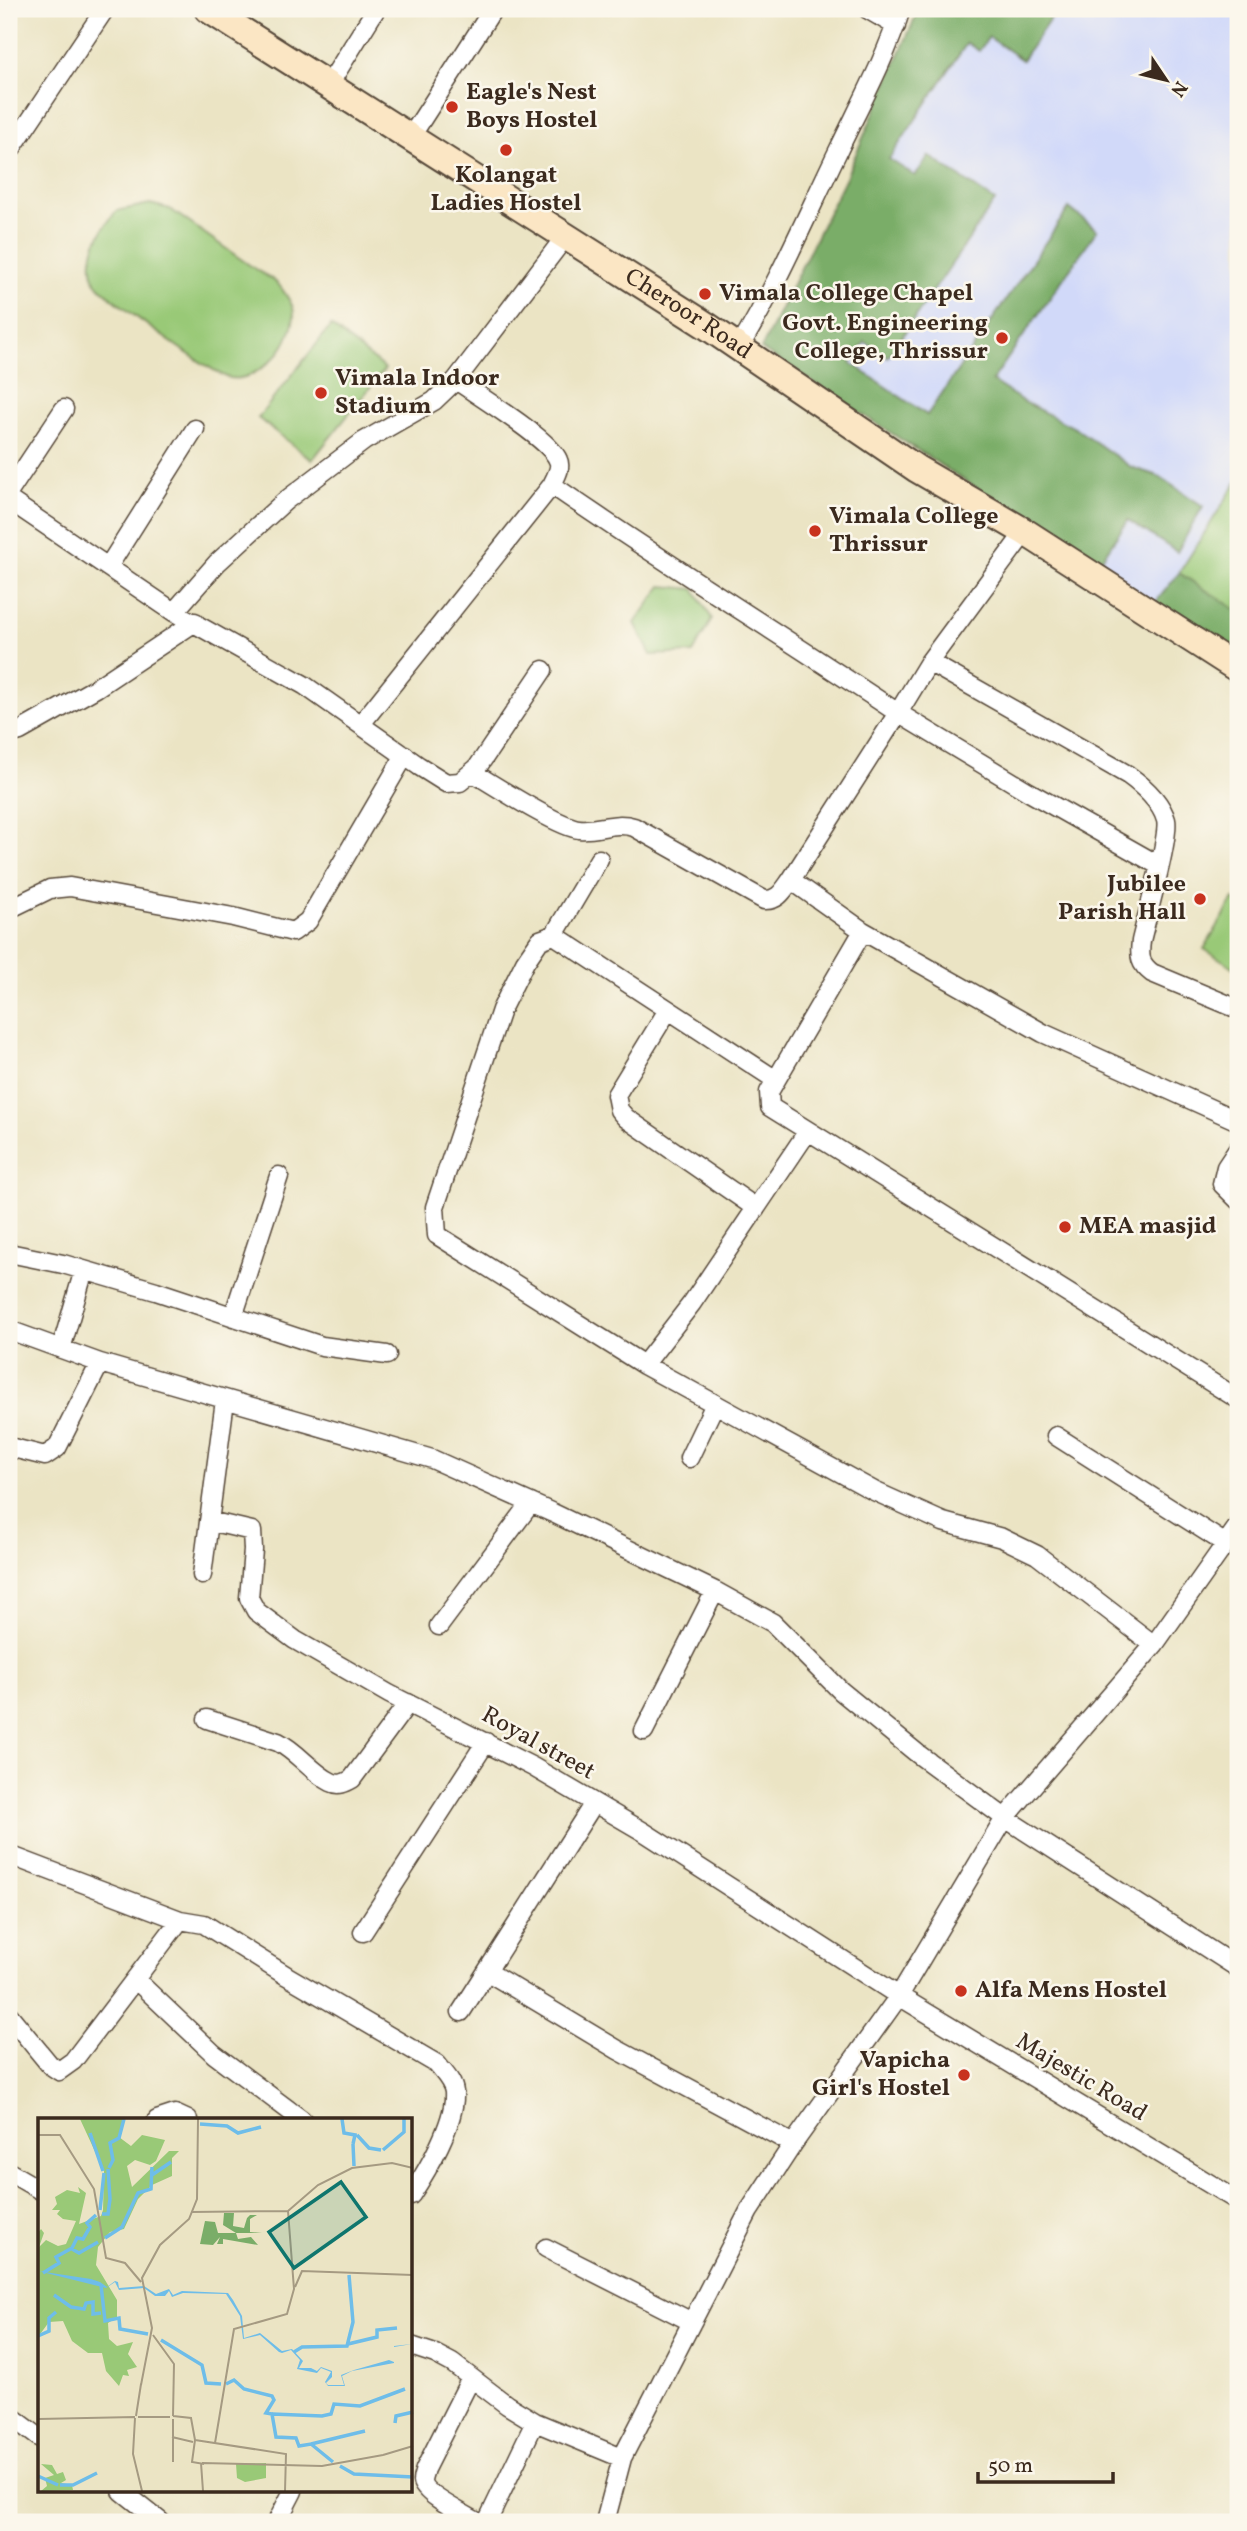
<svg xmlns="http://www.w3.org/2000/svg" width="1247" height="2531" viewBox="0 0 1247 2531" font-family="Vollkorn,serif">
<rect width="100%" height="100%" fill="#fbf7ec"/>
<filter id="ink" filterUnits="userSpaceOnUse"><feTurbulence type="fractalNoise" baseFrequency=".0143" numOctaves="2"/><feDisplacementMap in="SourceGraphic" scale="14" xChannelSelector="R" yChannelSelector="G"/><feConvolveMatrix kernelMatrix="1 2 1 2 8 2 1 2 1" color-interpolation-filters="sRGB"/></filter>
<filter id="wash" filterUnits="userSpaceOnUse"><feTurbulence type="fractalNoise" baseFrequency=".00686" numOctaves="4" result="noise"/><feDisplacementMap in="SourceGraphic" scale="28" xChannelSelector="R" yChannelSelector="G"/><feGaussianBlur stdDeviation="1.57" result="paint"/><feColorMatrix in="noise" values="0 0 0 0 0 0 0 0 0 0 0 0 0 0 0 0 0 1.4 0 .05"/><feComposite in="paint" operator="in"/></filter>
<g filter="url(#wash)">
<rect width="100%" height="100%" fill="#ebe4c4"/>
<!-- built -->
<path fill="#d1d9f9" d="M921,9H1238V657L761,349L889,90Z"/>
<!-- green -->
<path fill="#99c977" stroke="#6a7a4a" stroke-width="2" d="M150,204L170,209C196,227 222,246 248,264C258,271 271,277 279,285C283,290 291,302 293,308C297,322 286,346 276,356C264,368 248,381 230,378C214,375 97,292 94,279C86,253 100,232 116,211Z
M331,326L385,369L312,460L258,418Z
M1238,480V611L1179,573Z
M662,586L694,589L712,619L693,653L651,655L635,623Z
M1234,899L1238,902V970L1204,949Z"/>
<!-- forest -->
<path fill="#7aad68" stroke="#5a6c43" stroke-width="2" d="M919,9H1057L1022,60L989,37L979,51L967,43L889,159L915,176L929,156L995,201L888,357L865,342L851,363L927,415L1069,208L1097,230L992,381L1024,402L1077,429L1131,467L1158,476L1203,506L1177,552L1128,520L1097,566L761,349L846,177Z
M1179,573L1238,611V657L1155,603Z"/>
</g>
<g filter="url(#ink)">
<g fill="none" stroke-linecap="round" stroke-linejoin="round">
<defs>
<path id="minor" d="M867,9L896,26
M328,86L376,9
M410,138L493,9
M9,152L105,9
M739,348C777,285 806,217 838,151C860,105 886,58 901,9
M552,485C666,564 783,636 898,713L791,880L863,931
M9,492L64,409
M9,500L174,612L304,685L419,766L446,783L460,782L477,768L543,670
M1025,532L929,662L898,713L1029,792L1158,865
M108,567L195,429
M174,612L217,563L285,501L364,441L434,401L456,380
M929,662L1128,775C1142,785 1161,802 1166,820C1170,836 1146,919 1141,941C1139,957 1140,964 1152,973L1238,1009
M361,724L552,485C555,478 562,468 558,460C550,439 477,395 456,380L565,237
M9,734L20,731L96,688L195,622
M472,772C494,785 558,827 579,829C598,831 614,821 634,827L764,900C778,901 783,891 791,880
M599,859L554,935L540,940L525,962L501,1010L435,1207L437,1235L644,1365L874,1491L943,1522L1002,1538L1037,1555L1154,1645
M9,909L50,889L70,887L233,917L293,932L308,921L405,755
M554,935L776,1080
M668,1010L616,1095L619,1110L626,1118L756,1208
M1238,1121L1043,1033L863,931L769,1092L770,1107L1238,1399
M1238,1149L1226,1167L1222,1184L1238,1200
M9,1253L63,1264L156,1291L322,1346L387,1355
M233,1317L279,1176
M9,1330L100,1363
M61,1349L84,1270
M644,1365L692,1303L808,1131
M1056,1436L1226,1544
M9,1447L45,1456L57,1448L100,1363L432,1459L553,1513L715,1591L773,1623L841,1691L918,1754L1005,1818L1238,1968
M689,1458L715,1404
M209,1521L252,1531L253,1550L249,1598L256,1611L295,1640L389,1694L533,1767L644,1832L899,1996L1238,2201
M202,1575L225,1400
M439,1626L531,1503
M207,1719L278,1742C298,1752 312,1773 331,1782C339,1786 345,1783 352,1779L408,1703
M644,1731L715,1591
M9,1855L180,1920L204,1924L287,1976L437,2064C443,2072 453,2081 454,2092C456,2122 427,2171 411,2195
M363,1932L486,1742
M488,1972L618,2050L793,2144
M135,1979L214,2054L302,2120
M461,2012L594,1803
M9,2015L50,2065L59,2071L73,2061L180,1920
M157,2120L175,2114L188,2120
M9,2172L40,2190
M546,2248L692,2322
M411,2346L435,2354L452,2363L507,2405L535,2422L622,2458
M471,2378L425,2469C424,2473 422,2477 422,2481C423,2494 466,2515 477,2522
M9,2415L40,2438
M122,2491L161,2522
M277,2522L293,2491
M487,2522L535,2422
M605,2522L622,2458L749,2211L793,2144L899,1996L1005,1818L1154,1645L1238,1526"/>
<g id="secondary">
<path id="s1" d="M208,9L707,326L917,469L1025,532L1238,669"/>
</g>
</defs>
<!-- minor casing -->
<use href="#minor" stroke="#554637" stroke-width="21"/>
<!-- secondary casing -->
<use href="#secondary" stroke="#554637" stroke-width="30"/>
<!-- minor -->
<use href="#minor" stroke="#fff" stroke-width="18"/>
<!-- secondary -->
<use href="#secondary" stroke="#fbe6c4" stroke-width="26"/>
</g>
</g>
<!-- markers -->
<g fill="#c8321e" stroke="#fbf7ec" stroke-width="2.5">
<circle cx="452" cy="107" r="7"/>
<circle cx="506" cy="150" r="7"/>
<circle cx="705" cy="294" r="7"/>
<circle cx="1002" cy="338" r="7"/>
<circle cx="321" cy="393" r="7"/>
<circle cx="815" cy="531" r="7"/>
<circle cx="1200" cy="899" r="7"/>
<circle cx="1065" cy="1227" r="7"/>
<circle cx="961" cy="1991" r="7"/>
<circle cx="964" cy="2075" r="7"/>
</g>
<g text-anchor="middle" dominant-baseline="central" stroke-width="5" stroke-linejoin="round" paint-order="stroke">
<!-- poi labels -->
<g font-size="24" font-weight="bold" fill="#3b2a1e" stroke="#fbf7ec" text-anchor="start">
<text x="466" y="93">Eagle's Nest<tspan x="466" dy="28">Boys Hostel</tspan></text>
<text x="506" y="176" text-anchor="middle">Kolangat<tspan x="506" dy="28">Ladies Hostel</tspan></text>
<text x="719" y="294">Vimala College Chapel</text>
<text x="988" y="324" text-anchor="end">Govt. Engineering<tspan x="988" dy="28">College, Thrissur</tspan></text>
<text x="335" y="379">Vimala Indoor<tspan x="335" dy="28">Stadium</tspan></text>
<text x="829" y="517">Vimala College<tspan x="829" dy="28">Thrissur</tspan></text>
<text x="1186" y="885" text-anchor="end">Jubilee<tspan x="1186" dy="28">Parish Hall</tspan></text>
<text x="1079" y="1227">MEA masjid</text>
<text x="975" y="1991">Alfa Mens Hostel</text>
<text x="950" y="2061" text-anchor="end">Vapicha<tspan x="950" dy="28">Girl's Hostel</tspan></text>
</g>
<!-- street labels -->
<g font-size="24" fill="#3b2a1e" stroke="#fbf7ec">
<text stroke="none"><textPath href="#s1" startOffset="569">Cheroor Road</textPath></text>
<text transform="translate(538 1744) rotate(29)">Royal street</text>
<text transform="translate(1081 2078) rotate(31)">Majestic Road</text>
</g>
</g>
<!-- overview -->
<g transform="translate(38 2118)">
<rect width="374" height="374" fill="#ebe4c4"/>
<path d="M42,1H86L81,19L93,28L104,17L127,22L118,43L112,47L97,42L89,48L94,69L131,33H141L134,40V58L114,67L100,81L86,111L72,114L60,129L58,147L79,182V199L70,205L71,221L79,228L95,224L90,236L99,249L89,252L91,258L85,257L81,268L68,253L64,235H50L34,223L25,203L11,204L0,219V115L3,111L6,115L1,129L8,122L20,128L28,126L38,103L25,101L19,96L22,92H14L19,86L17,79L29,72L42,75L40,69L48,75L41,106L63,98L65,92L66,53ZM228,345V360L207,364L199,360L198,346ZM3,346L14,347L19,356L25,354L28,362L23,365L34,367L35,372L3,373L9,368L7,360L16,357Z" fill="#99c977"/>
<path d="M186,95H196L195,108L206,110L209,100L212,97H219L212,101V114L224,115H198L185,107ZM167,103L177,104L180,115H198L200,121L213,119L220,127L185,121V126H179L182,119L175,127L162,126Z" fill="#7aad68"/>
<path d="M0,153L53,161L62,164L69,169L77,163L80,164L81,170L106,168L118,176L131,171L135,177L144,173L190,175L195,182L204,198L206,220L222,215L244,233L254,231L265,243L261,250H273L279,253L283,249L294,253V259L288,265L290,267H306L303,257L316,252L351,242L356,244V228L374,226L356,229V245L314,253L304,258L307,268H290L287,264L293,254L283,250L279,255L259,251L262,242L253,232L244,235L241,234L222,217L205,221L202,198L188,176L145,175L134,179L131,173L127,178H117L106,170L81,172L77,164L68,170Z" fill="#6ebde9"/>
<path fill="none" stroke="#6ebde9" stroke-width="3.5" d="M304,1L306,15L317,17L315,26M162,6L189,8L200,15L223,9M52,15L65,53M319,17L331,30L343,32M315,26L316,48M345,32L366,14V1M71,50L75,42L72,25L81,20L86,1M114,57L133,44M62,92L66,55M64,96H70L72,81L70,51M67,120L84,109L100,75L113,71L114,49M34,131L41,135L60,124M5,155L21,145L18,139L34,130L39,120L45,121L52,109L49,105L58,97M63,167L67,203L81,200L82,211L110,216M16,177L33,189L46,191L48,185L55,184V196L63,195M0,218L11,213V200L18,194M123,222L164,247L168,265L183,266M310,226L339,219V212L359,210M256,234L264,229L309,228L315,204L311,157M188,266L196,262L206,271L234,278L236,282L228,295L234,296L238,319L258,320L261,328L273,326L295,344M234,296L284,298L293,296L296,286L322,288L367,271M357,305L358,298L375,294M273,326L327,313M302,348L316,356L375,359M0,358L20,367M22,367H35L59,355"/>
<path fill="none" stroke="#a59a82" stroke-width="2" d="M0,17H22L56,71L68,140L87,145L103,164M153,94L250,93L280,67L314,50L354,45L375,50M257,169L264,153L375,157M115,217L136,246L135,298M103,267L114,210L104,160L122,127L151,101L159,81L160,1M98,298L103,266M135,298L153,300L157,322M100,299H132M97,300L95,336L104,373M0,301L97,299M135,301V344M134,319L155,324M157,322L248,336L247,373M157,322L154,344L166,346M177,325L196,211L249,196L256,171L250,93M345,337L375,328M163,345L165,373M164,345L284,348L345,337"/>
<path fill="#0f766e" fill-opacity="0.15" stroke="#0f766e" stroke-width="3.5" d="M303,64L328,99L256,150L231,114Z"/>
<rect width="374" height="374" fill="none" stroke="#3b2a1e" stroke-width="3.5"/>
</g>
<!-- margin -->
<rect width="1247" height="2531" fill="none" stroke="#fbf7ec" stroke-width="35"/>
<!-- north arrow -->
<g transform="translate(1166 80) rotate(125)" stroke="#fbf7ec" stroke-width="5" paint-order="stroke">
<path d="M0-5L12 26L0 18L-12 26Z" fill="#3b2a1e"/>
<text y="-10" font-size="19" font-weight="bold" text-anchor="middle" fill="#3b2a1e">N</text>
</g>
<!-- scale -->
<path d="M978 2472v10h135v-10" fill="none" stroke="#3b2a1e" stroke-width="3.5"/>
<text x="988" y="2472" font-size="21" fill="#3b2a1e" stroke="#fbf7ec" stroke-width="5" paint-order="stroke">50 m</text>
</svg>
